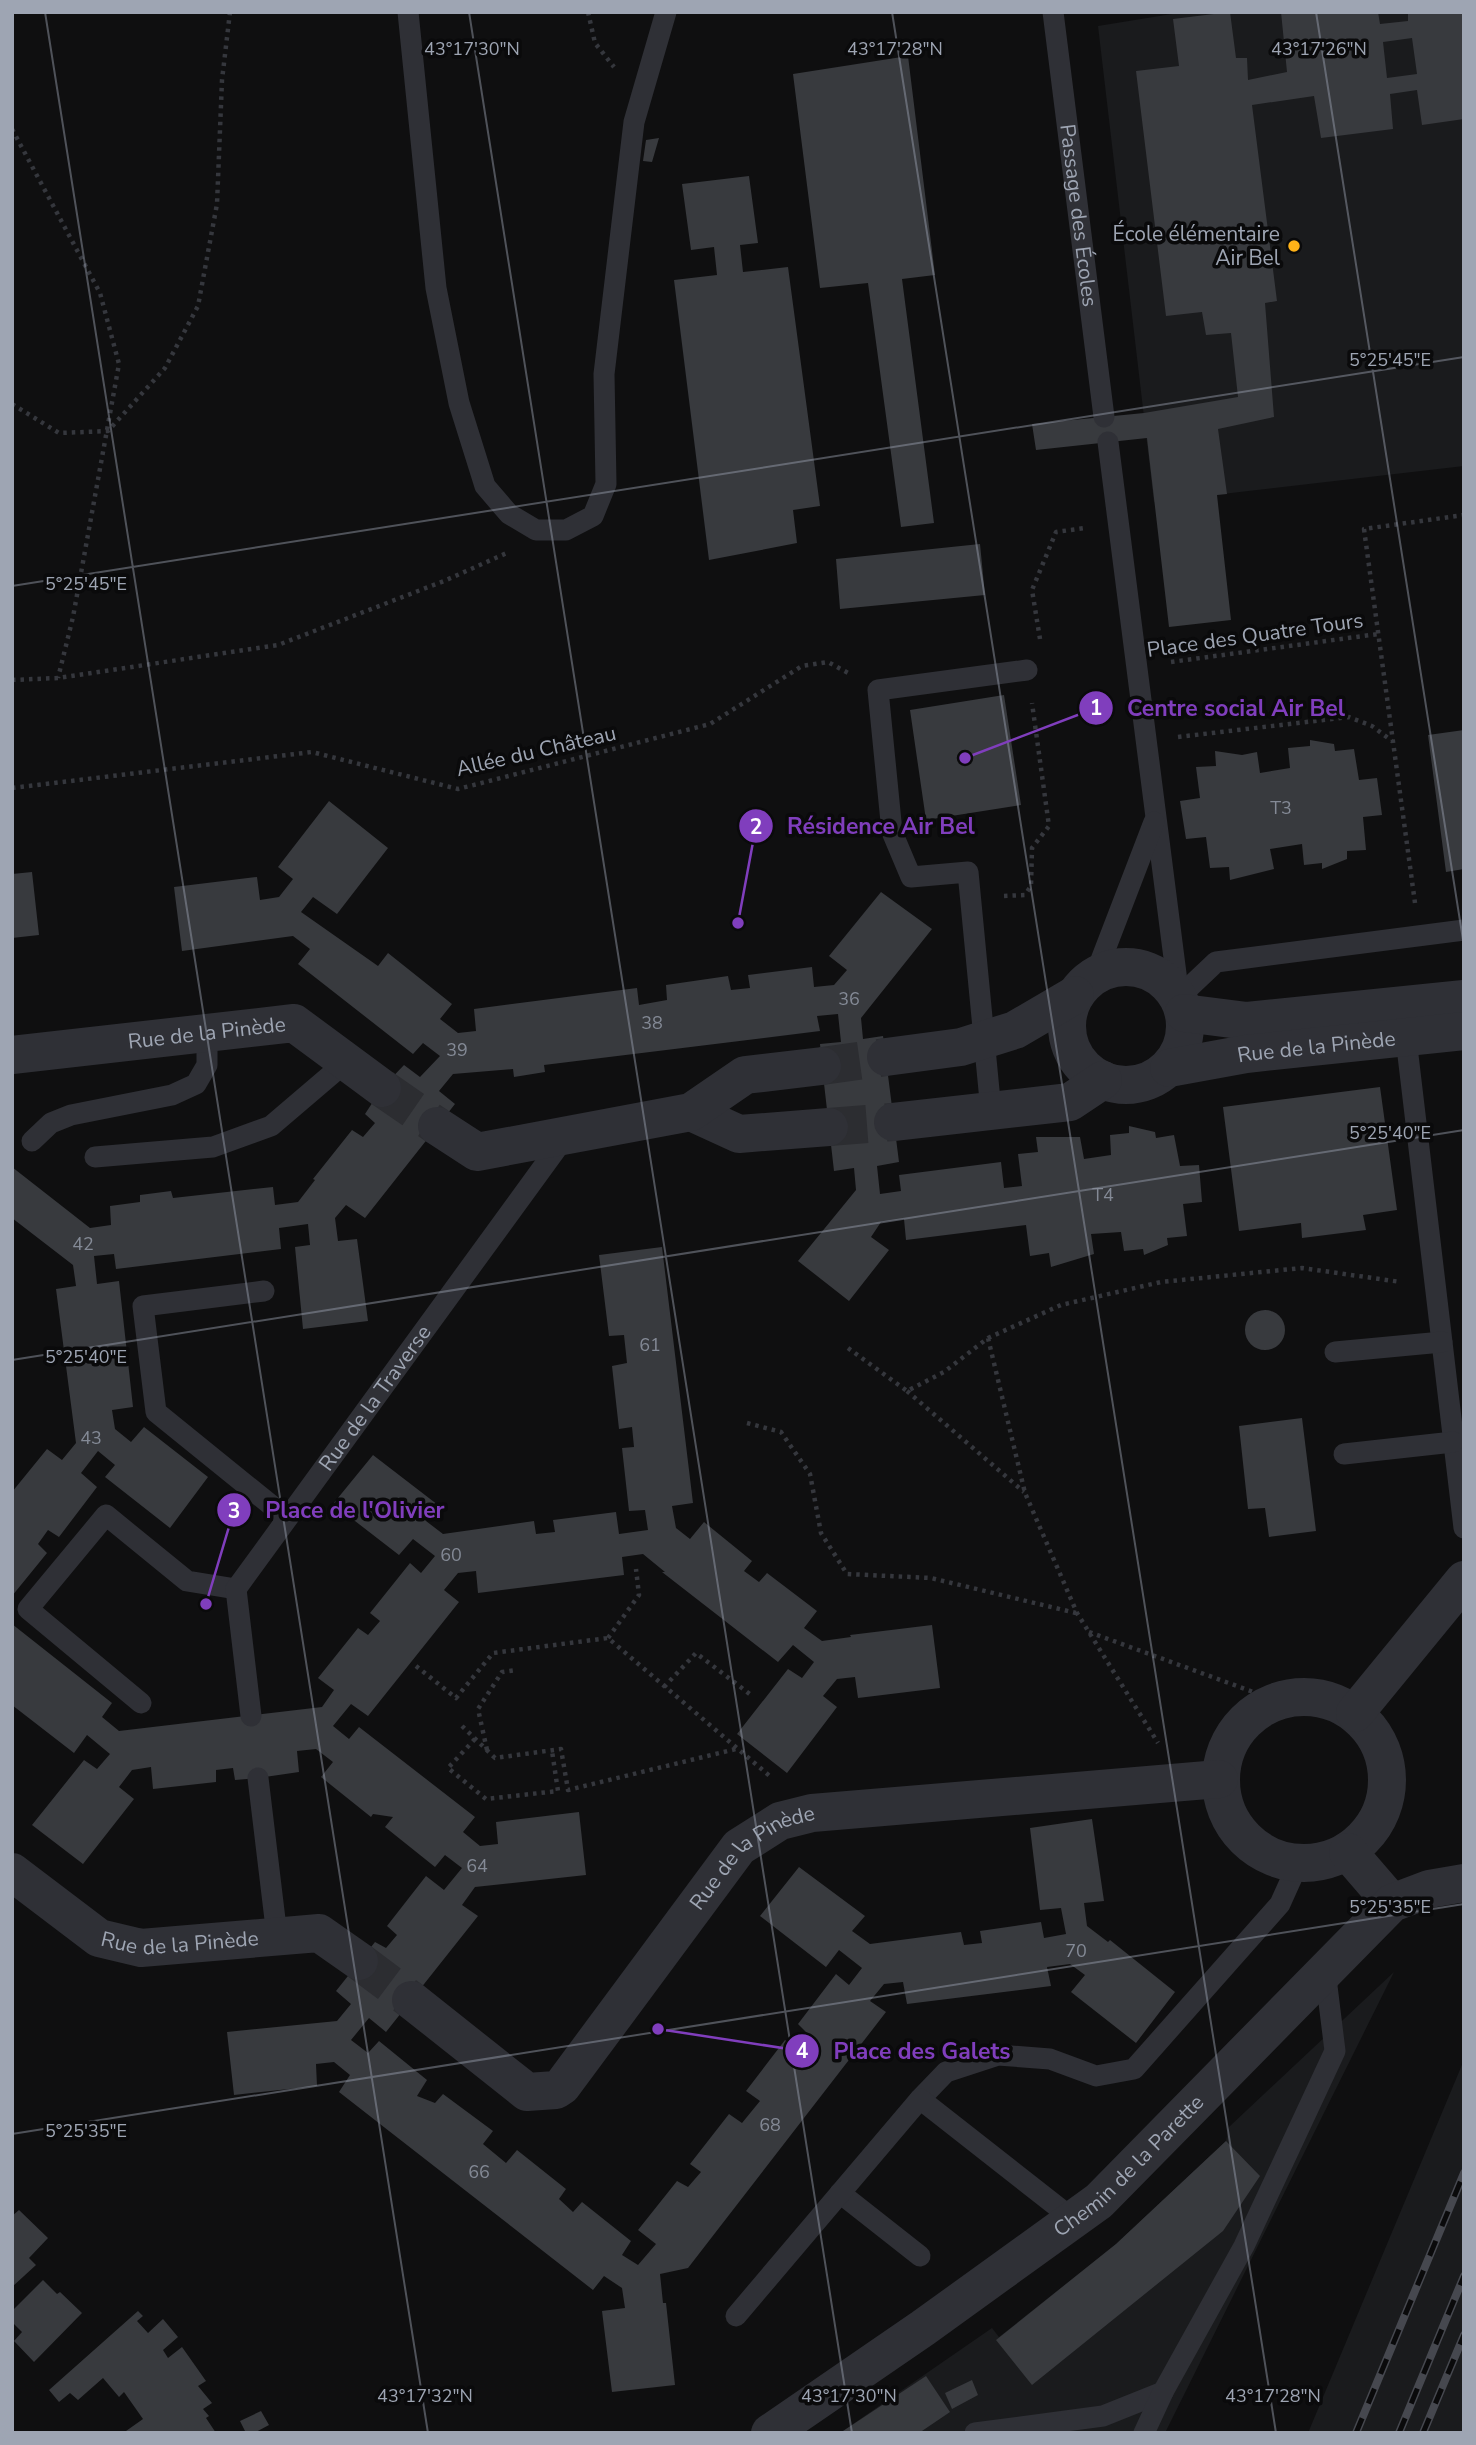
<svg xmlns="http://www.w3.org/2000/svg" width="1476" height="2445" viewBox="0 0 1476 2445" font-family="'Nunito Sans',sans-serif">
<rect width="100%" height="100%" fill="#0f0f10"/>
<!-- built -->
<path fill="#1a1b1d" d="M1184,12H1464V466L1154,502L1098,26Z
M1394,1972L1165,2433H840L992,2328L999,2337L1116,2244L1226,2141L1229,2127Z
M1464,2060V2433H1308Z"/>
<!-- building -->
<path fill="#383a3e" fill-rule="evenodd" d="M1230,12L1236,58H1247L1248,80L1287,72L1281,12H1378L1380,24L1408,21V12H1464V119L1422,125L1417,90L1390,94L1393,129L1321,138L1314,96L1252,105L1277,301L1265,303L1274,417L1218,429L1227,494L1217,495L1231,620L1169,627L1147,438L1036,450L1032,424L1144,413L1238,397L1231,333L1206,335L1202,312L1166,316L1136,71L1179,66L1173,19ZM1412,38L1417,74L1387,78L1383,42Z
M908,56L935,275L902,279L934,523L901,527L868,283L820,288L793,74Z
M659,138L652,162L643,161L646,140Z
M749,176L758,243L740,245L743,272L788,267L820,506L793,510L797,543L709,560L674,280L717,275L714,247L691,250L682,184Z
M980,544L985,595L840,609L836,559Z
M1004,695L1021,805L926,820L910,710Z
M1464,730V869L1446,872L1428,735Z
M1310,740L1334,744L1335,751L1354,749L1359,780L1377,778L1382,815L1363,817L1366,850L1347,851V859L1322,869V863L1304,865L1302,844L1270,849L1274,869L1230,880L1229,867L1210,868L1206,837L1186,839L1180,801L1200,798L1196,767L1216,766L1215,751L1242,755L1257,752L1260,773L1290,768L1288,748L1310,746Z
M329,801L388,848L337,914L313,897L301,912L378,966L388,953L452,1004L440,1019L458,1033L476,1031L474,1009L637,988L639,1005L667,1000L666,985L728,976L731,990L750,988L748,975L812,967L814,987L834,985L847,970L829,956L881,892L932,929L861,1018L863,1039L883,1036L899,1162L877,1166L880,1194L901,1191L899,1175L1001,1162L1004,1188L1022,1186L1018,1154L1038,1152L1036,1137H1080L1084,1159L1111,1155L1110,1135L1129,1133V1126L1155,1132L1156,1138L1174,1135L1180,1166L1199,1165L1202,1202L1183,1204L1187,1236L1167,1238L1168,1245L1144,1255L1143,1249L1124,1251L1121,1232L1091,1234L1094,1254L1051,1267L1049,1253L1030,1256L1026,1225L906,1240L904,1219L881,1222L871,1237L889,1250L849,1301L798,1261L856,1190L854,1168L834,1171L822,1066L820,1044L841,1042L838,1014L817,1016L820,1031L544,1065L545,1072L514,1077L513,1069L453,1074L439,1091L455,1104L365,1218L346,1205L335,1218L338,1241L357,1239L368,1321L303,1329L295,1247L310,1245L308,1224L279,1228L281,1249L116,1269L114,1254L94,1256L97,1284L119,1281L133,1407L112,1410L115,1429L131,1442L144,1427L208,1477L170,1528L105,1477L115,1465L98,1451L81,1473L97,1487L59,1537L48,1530L38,1544L47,1553L12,1596V1492L47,1449L62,1460L76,1443L56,1289L76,1286L73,1265L12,1218V1167L90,1228L111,1225L110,1206L140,1202V1195L171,1191L173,1198L273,1187L275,1205L298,1202L315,1180L313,1179L352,1130L363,1137L375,1123L365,1114L382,1088L404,1065L420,1077L440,1056L423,1043L413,1054L298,964L310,949L293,936L182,951L174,887L257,877L260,900L279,897L293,879L278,867Z
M32,872L39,935L12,938V874Z
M1380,1087L1397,1210L1363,1215L1366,1230L1302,1238L1301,1223L1239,1231L1223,1107Z
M662,1247L693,1503L672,1506L676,1528L690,1539L704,1522L752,1561L744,1571L759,1582L767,1573L817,1611L804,1628L822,1641L851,1637L850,1635L932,1625L940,1688L858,1698L855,1677L837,1679L823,1696L837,1707L787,1773L737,1734L788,1669L802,1678L814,1662L793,1645L778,1662L662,1572H665L643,1554L622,1557L624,1575L478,1593L476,1571L458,1573L444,1590L459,1602L368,1716L351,1704L333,1726L349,1739L359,1727L475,1817L463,1832L480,1846L498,1844L496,1822L579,1812L586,1875L475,1887L462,1905L478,1916L386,2032L369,2018L351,2040L368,2053L379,2041L427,2080L417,2096L435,2103L443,2094L493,2131L483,2144L506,2163L517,2150L566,2189L559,2199L573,2212L582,2202L631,2241L622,2255L638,2265L656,2244L638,2230L677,2181L688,2187L701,2172L690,2164L729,2114L742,2123L760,2101L746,2091L785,2040L795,2048L807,2033L798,2024L836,1974L849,1985L862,1968L839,1950L826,1967L760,1916L799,1867L865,1916L852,1931L870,1944L961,1932L964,1945L982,1943L980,1931L1041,1922L1044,1938L1066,1934L1061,1908L1040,1910L1030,1828L1092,1819L1104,1901L1084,1903L1087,1926L1108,1942L1110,1940L1175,1992L1136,2043L1071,1992L1085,1975L1070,1964L1047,1967L1051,1986L907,2004L903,1982L884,1984L870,2001L886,2012L688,2268L660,2274L663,2303H666L675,2385L612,2392L602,2311L625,2308L622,2288L604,2276L593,2290L389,2131L339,2092L350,2075L334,2062L316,2064L317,2086L234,2095L227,2032L337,2021L351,2004L336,1991L375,1942L386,1948L397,1935L387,1926L426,1876L444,1890L462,1868L445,1855L435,1867L385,1827L393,1817L373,1814L371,1817L321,1777L333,1762L316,1749L297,1751L299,1772L258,1778L235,1780L233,1768L216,1770V1782L153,1789L151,1767L132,1770L119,1787L134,1799L83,1864L32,1825L84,1760L97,1769L110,1754L87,1735L74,1753L12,1705V1624L112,1703L102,1717L119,1731L322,1707L334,1690L318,1678L358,1628L368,1635L380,1621L370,1613L410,1563L421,1573L435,1556L413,1539L399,1555L333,1504L373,1455L438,1505L426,1521L443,1534L534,1521L536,1534L555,1532L553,1520L616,1512L619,1534L648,1530L645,1510L629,1511L622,1448L634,1447L632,1427L619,1429L612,1366L627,1363L624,1335L609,1336L599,1255Z
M1245 1330a20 20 0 1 1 40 0a20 20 0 1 1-40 0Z
M1302,1418L1316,1531L1269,1537L1265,1508L1248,1509L1239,1426Z
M1226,2141L1260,2176L1223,2231L1032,2385L996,2340L1116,2244Z
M19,2210L48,2238L29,2258L36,2265L12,2287V2216Z
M43,2280L57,2294L60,2292L82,2313L34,2362L14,2341L22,2332L12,2322V2311Z
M138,2311L143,2316L137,2321L148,2333L163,2319L178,2337L163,2350L168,2358L182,2347L206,2381L198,2386L212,2403L203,2409L209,2416L206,2418L216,2433H127L126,2431L143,2419L124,2392L119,2397L103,2378L78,2400L70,2393L59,2402L49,2390Z
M926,2376L950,2412L919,2433H840Z
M972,2380L978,2395L952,2409L945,2393Z
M261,2411L269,2425L254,2433H246L240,2421Z"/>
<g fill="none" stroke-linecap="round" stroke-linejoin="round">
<!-- street-tunnel -->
<path stroke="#2c2d31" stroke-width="38" stroke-dasharray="38 19" stroke-linecap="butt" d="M822,1066L886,1057
M382,1088L437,1126
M829,1127L893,1122
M359,1961L411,2000"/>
<!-- path -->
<path stroke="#35373d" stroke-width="4.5" stroke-dasharray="3.5 5" stroke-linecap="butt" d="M588,12L595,43L614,67
M12,129L100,293L119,364L73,617L58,678
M12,404L59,433L108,431L165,368L198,306L217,204L222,80L230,12
M1040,639L1032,590L1056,532L1085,528
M1171,662L1378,634
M12,680L58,678L278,645L444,581L509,552
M1178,737L1349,717L1372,726L1392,741
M12,788L312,752L458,789L710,724L802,666L828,662L850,674
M1004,896L1025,895L1031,886L1032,848L1049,826L1032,703
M1415,903L1364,529L1464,515
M988,1338L1025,1493L1077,1613L1158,1743
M848,1348L907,1391L944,1372L988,1338L1061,1305L1161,1282L1302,1268L1401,1282
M907,1391L1024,1492
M747,1423L781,1432L810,1474L821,1533L847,1574L931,1578L1076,1613
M1089,1632L1278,1701
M608,1638L639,1595L636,1569
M416,1666L456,1698L493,1653L608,1638L772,1778
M664,1687L696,1653L751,1695
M462,1726L495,1758L561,1749L568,1790L736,1749
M475,1739L448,1768L486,1799L558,1791L552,1751
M487,1750L478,1709L502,1672L517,1670"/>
<!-- lane -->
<g stroke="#2f3036" stroke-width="21">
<path d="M408,12L436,288L459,403L485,486L509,514L536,530H566L593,516L606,484L604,374L634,122L666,12"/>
<path id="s1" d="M1053,12L1104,417"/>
<path d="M1108,442L1179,997"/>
<path d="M1096,973L1154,822"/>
<path d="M1179,997L1216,962L1464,930"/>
<path d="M1405,1030L1464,1528"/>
<path d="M991,1111L968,872L911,877L892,832L878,690L1027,670"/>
<path d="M32,1141L51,1123L71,1115L172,1095L196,1084L207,1065V1033"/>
<path d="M95,1157L213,1147L271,1126L346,1062"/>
<path d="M264,1291L143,1306L156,1412L287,1518"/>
<path d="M1335,1352L1442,1342"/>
<path d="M1344,1454L1453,1442"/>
<path d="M141,1703L28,1609L106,1515L187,1581L236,1589"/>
<path id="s2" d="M251,1716L236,1589L565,1137"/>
<path d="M258,1778L277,1936"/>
<path d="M920,2099L946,2072L998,2055L1050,2059L1096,2076L1134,2069L1280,1904L1298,1864"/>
<path d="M840,2193L920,2256"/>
<path d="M736,2316L920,2099L1073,2219"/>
<path d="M975,2433L1103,2416L1163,2392"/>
<path d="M1144,2433L1163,2392L1244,2246L1335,2051L1325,1970"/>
</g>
<!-- street -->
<g stroke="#2f3036" stroke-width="38">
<circle cx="1126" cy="1026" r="59"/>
<path d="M1184,1013L1247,1021L1464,999"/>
<path id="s3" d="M12,1055L294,1023L382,1088"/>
<path d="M886,1057L961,1047L1015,1030L1075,995"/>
<path id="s4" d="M1169,1068L1246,1054L1464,1031"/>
<path d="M691,1112L739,1134L829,1127"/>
<path d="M893,1122L1070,1102L1103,1080"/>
<path d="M437,1126L477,1152L691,1112L745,1075L822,1066"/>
<circle cx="1304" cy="1780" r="83"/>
<path d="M1355,1713L1464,1580"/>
<path d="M1348,1852L1392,1903"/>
<path id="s5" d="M12,1872L99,1938L141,1948L319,1933L359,1961"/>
<path id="s6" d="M411,2000L527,2092L556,2090L562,2086L739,1847L780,1821L812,1813L1219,1779"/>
<path id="s7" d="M770,2433L923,2328L1099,2201L1392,1903L1429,1889L1464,1883"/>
</g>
<defs>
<path id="rail" d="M1356,2433L1464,2173
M1399,2433L1464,2276
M1423,2433L1464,2335"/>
</defs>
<!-- rail casing -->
<use href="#rail" stroke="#46484f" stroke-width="8"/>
<!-- rail -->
<use href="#rail" stroke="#0a0a0b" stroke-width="5" stroke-dasharray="16" stroke-linecap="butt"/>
</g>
<!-- ticks -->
<path fill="none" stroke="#9ea5b3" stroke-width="2" stroke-opacity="0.45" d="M45,12L428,2433M469,12L852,2433M892,12L1276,2433M1316,12L1464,946M12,586L1464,357M12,1360L1464,1130M12,2134L1464,1904"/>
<!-- markers -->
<circle fill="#ffb218" stroke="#0a0a0b" stroke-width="2.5" cx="1294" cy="246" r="7"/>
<g text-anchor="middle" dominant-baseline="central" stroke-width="7" stroke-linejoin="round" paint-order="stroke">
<!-- number labels -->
<g font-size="18" fill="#848a96">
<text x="1281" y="808">T3</text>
<text x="849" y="999">36</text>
<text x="652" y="1023">38</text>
<text x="457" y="1050">39</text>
<text x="1103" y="1195">T4</text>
<text x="83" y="1244">42</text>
<text x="650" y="1345">61</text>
<text x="91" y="1438">43</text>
<text x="451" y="1555">60</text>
<text x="477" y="1866">64</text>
<text x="1076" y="1951">70</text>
<text x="770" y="2125">68</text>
<text x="479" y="2172">66</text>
</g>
<!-- street labels -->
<g font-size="21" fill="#9ea5b3" stroke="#0a0a0b">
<text stroke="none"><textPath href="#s1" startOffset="205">Passage des Écoles</textPath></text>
<text transform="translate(1255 635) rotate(-8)">Place des Quatre Tours</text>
<text transform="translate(536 751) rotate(-13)">Allée du Château</text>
<text stroke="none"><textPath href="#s3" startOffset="196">Rue de la Pinède</textPath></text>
<text stroke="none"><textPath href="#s4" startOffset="149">Rue de la Pinède</textPath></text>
<text stroke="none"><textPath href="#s2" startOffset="364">Rue de la Traverse</textPath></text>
<text stroke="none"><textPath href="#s6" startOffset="486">Rue de la Pinède</textPath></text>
<text stroke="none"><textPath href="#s5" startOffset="191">Rue de la Pinède</textPath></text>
<text stroke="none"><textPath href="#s7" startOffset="448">Chemin de la Parette</textPath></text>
</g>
<!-- poi labels -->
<g font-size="21" fill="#9ea5b3" stroke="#0a0a0b" text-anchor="end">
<text x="1280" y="234">École élémentaire<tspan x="1280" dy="24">Air Bel</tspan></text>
</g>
</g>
<g font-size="18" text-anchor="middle" fill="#9ea5b3" stroke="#0a0a0b" stroke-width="7" stroke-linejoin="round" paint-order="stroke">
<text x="472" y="55">43°17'30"N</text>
<text x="895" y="55">43°17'28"N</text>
<text x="1319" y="55">43°17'26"N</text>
<text x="1390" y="366">5°25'45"E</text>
<text x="86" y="590">5°25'45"E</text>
<text x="1390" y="1139">5°25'40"E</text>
<text x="86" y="1363">5°25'40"E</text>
<text x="1390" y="1913">5°25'35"E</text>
<text x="86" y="2137">5°25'35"E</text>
<text x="425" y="2402">43°17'32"N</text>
<text x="849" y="2402">43°17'30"N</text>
<text x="1273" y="2402">43°17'28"N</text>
</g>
<!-- callouts -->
<path fill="none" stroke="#803ebd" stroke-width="2.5" d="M965 758L1096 708M738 923L756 826M206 1604L234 1510M658 2029L802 2051"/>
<g fill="#803ebd" stroke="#0a0a0b" stroke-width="2.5">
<circle cx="965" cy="758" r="7"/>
<circle cx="738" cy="923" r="7"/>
<circle cx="206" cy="1604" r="7"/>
<circle cx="658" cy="2029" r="7"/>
<circle cx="1096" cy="708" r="18"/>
<circle cx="756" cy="826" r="18"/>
<circle cx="234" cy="1510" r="18"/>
<circle cx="802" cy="2051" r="18"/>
</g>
<g font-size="21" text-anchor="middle" font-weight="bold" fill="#fff">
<text x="1096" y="715">1</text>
<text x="756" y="834">2</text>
<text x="234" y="1518">3</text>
<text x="802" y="2058">4</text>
</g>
<g font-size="23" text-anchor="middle" font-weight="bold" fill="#803ebd" stroke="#0a0a0b" stroke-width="7" stroke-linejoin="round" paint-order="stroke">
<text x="1236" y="716">Centre social Air Bel</text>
<text x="881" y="834">Résidence Air Bel</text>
<text x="355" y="1518">Place de l'Olivier</text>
<text x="922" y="2059">Place des Galets</text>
</g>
<!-- border -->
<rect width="1476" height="2445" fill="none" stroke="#9ea5b3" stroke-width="28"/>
</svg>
